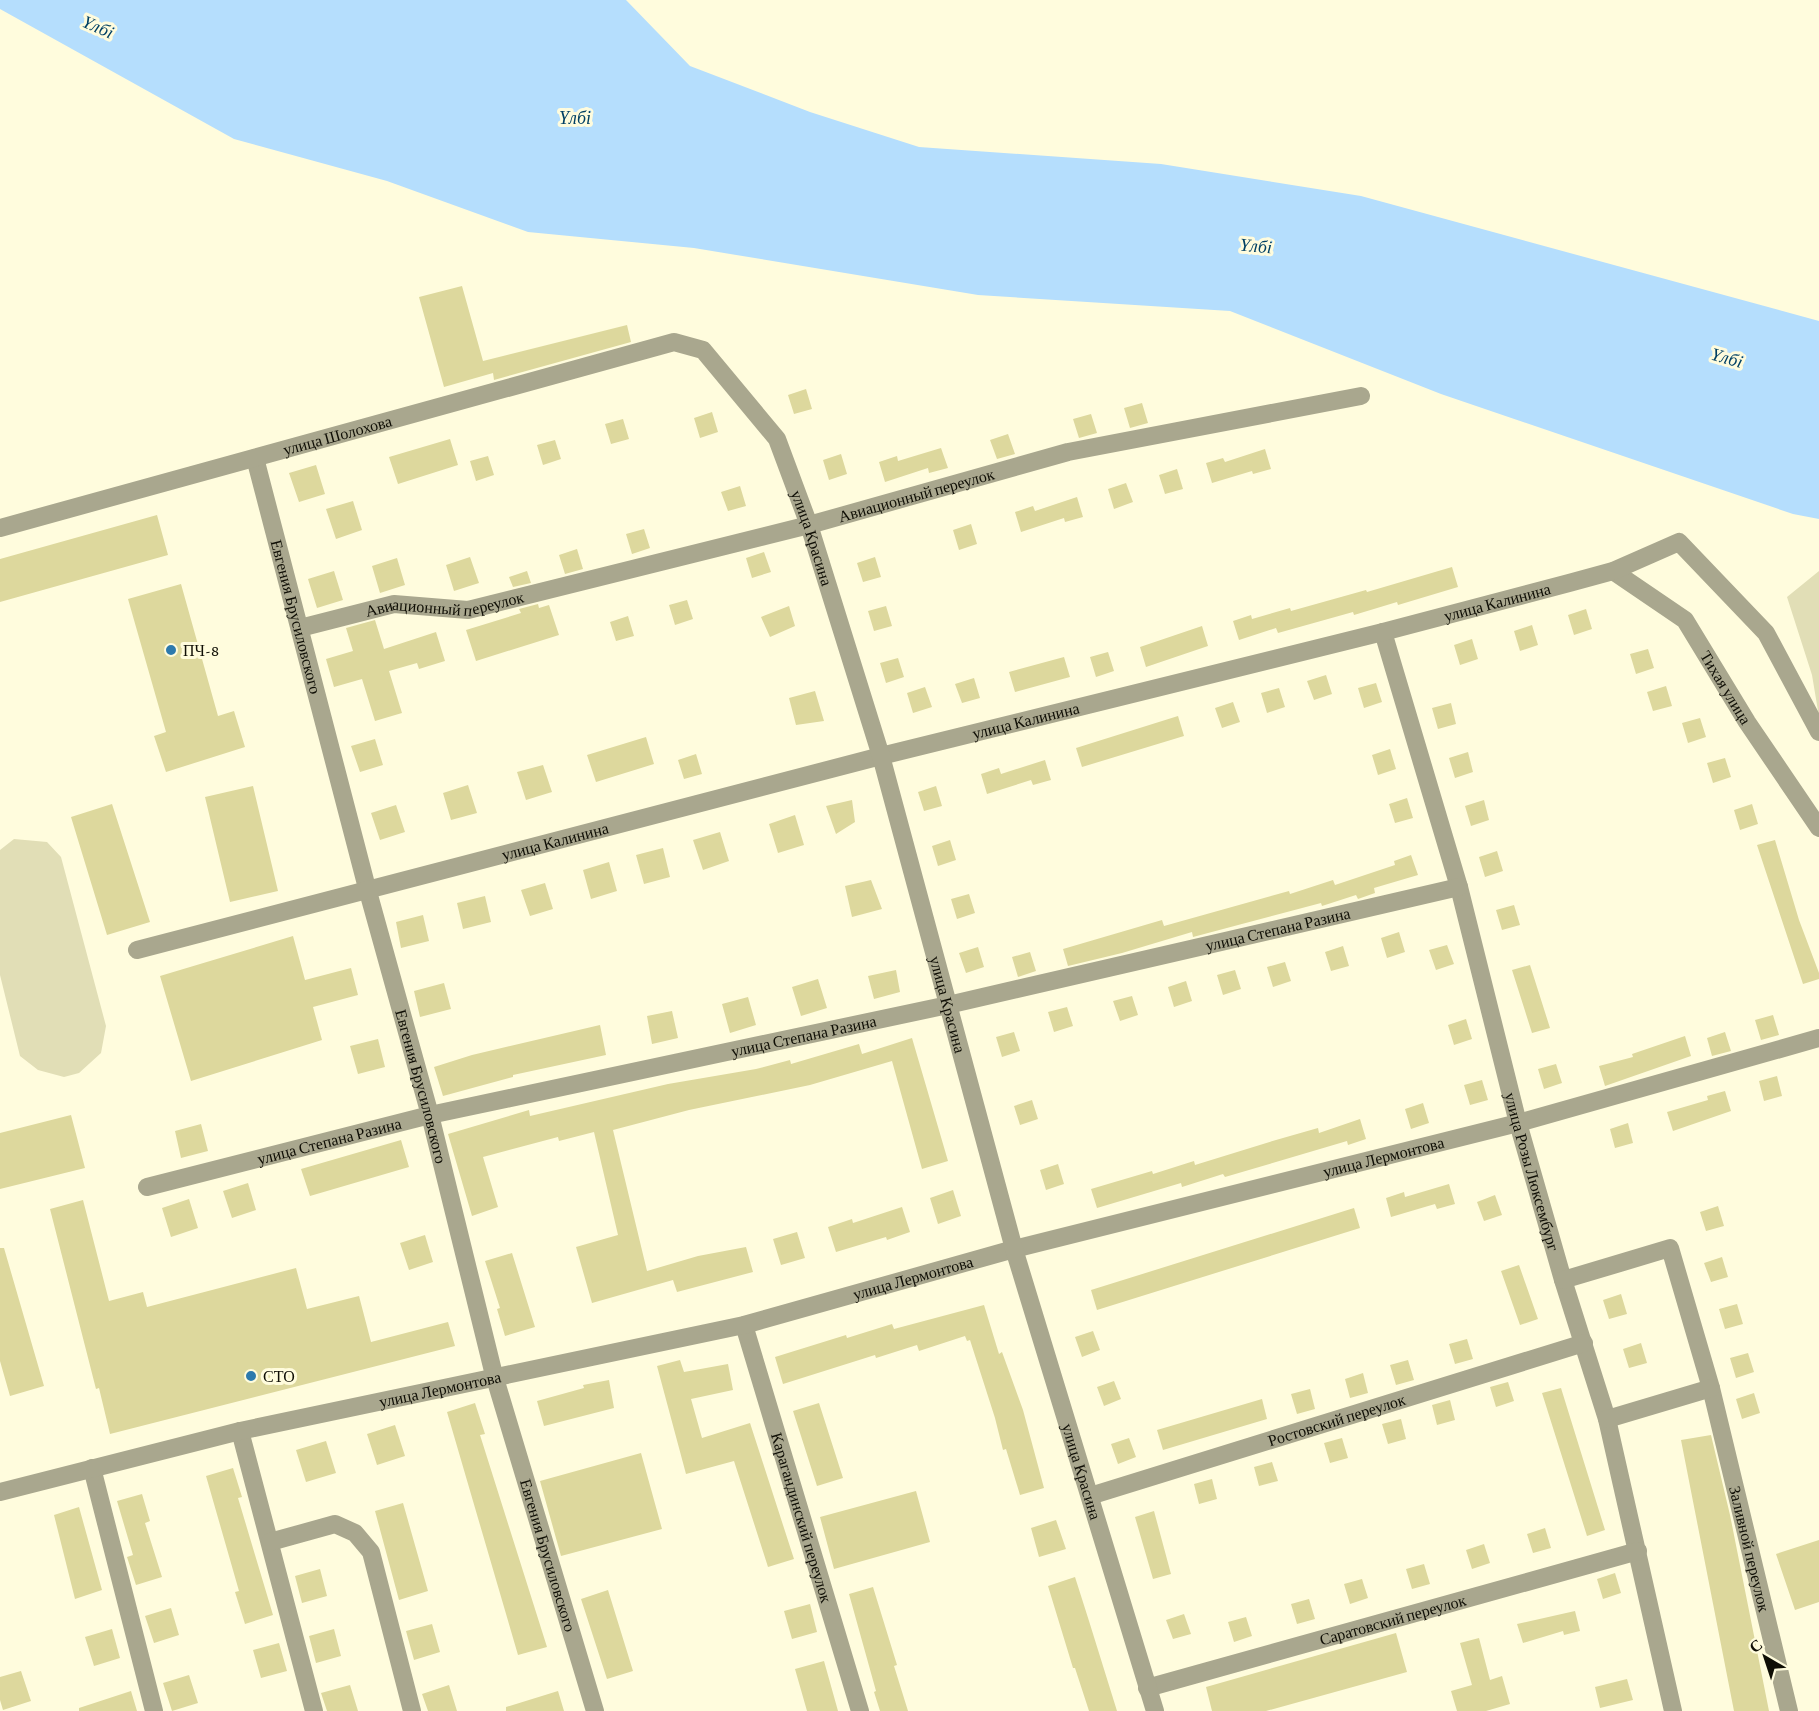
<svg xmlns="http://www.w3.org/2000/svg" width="1819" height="1711" viewBox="0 0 1819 1711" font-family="'Crimson Pro',serif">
<rect width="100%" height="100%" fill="#fffcdd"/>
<!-- green -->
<path fill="#e1deb6" d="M1819,571V717L1812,675L1787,597Z
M14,839L47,842L61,857L106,1026L101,1053L79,1073L64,1077L38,1070L20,1056L0,975V850Z"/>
<!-- water -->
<path fill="#b5defd" d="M0,0H626L690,66L810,112L919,147L1161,164L1361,196L1819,321V519L1793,514L1441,394L1230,311L978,295L694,248L528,232L387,181L234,139L0,9Z"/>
<!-- building -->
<path fill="#ddd89d" d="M462,286L483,361L627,325L631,342L494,380L493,373L444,387L419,297Z
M806,389L812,409L794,414L788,395Z
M1142,403L1148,423L1130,428L1124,408Z
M712,412L718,432L700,438L694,418Z
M1091,414L1097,433L1079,438L1073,419Z
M623,419L629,439L611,444L605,424Z
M1008,434L1015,454L997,459L990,440Z
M450,439L458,465L398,484L389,457Z
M555,440L561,459L543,465L537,445Z
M941,448L948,468L929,473L928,468L885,482L879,462L897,456L898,461Z
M1265,449L1271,469L1253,474L1252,471L1212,483L1206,463L1223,458L1225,462Z
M841,454L847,474L829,480L823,460Z
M488,456L494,475L476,481L470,461Z
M316,465L325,494L299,502L289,473Z
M1177,469L1183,489L1165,494L1159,475Z
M1126,483L1133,502L1114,509L1108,489Z
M740,486L746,506L728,511L721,492Z
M1077,497L1083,517L1065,522L1064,518L1021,532L1015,512L1033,506L1035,511Z
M353,501L362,530L336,539L326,509Z
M157,515L168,555L0,602V559Z
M971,524L977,544L959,550L953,530Z
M644,529L650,548L632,554L626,534Z
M577,549L583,569L565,574L559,555Z
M764,552L771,572L752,578L746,558Z
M470,557L479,583L454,591L446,565Z
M875,557L881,577L863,582L857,563Z
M397,558L405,585L380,593L372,566Z
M1452,567L1458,587L1398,605L1397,602L1354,615L1353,612L1278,633L1276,628L1239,640L1233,621L1251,615L1252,619L1290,608L1291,611L1366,590L1367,592Z
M334,571L343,600L317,608L308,579Z
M527,571L531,583L513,587L509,577Z
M181,584L218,716L234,711L245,747L166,772L154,736L166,732L128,599Z
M687,600L693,619L675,625L669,605Z
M538,604L539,608L549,605L559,635L476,661L466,630L521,613L519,609Z
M789,606L795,626L770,637L761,617Z
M886,606L892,626L874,631L868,611Z
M1586,609L1592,629L1574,635L1568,615Z
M628,616L634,636L616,641L610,622Z
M375,620L384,649L436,632L445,661L419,669L417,663L389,671L402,713L375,721L362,679L334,687L326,659L353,651L346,628Z
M1532,625L1538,645L1520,651L1514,631Z
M1202,626L1208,646L1146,667L1140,647Z
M1472,639L1478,659L1460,665L1454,645Z
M1648,649L1654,668L1636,674L1630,654Z
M1108,652L1114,671L1096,677L1090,657Z
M1064,657L1070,677L1015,692L1009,672Z
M898,658L904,677L886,683L880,663Z
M1326,675L1332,694L1314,700L1307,681Z
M974,678L980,698L962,703L955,684Z
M1376,683L1382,702L1364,708L1358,688Z
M1666,686L1672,706L1653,711L1647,692Z
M925,687L932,707L913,713L907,693Z
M1279,688L1285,707L1267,713L1261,693Z
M815,691L824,721L796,725L789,698Z
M1233,702L1240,722L1222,728L1215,708Z
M1451,703L1456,724L1438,729L1432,708Z
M1178,716L1184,736L1082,767L1076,748Z
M1700,718L1706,737L1688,743L1682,723Z
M646,737L654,764L596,782L587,755Z
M375,739L383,765L360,772L351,746Z
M1390,749L1396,769L1378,775L1372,755Z
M1468,752L1473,772L1455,778L1449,758Z
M696,754L702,774L684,779L678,760Z
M1725,758L1731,777L1713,783L1707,763Z
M1045,760L1051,780L1033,785L1031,780L987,794L981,774L999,768L1001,774Z
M543,765L552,792L526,800L517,772Z
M468,785L477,813L451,820L443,793Z
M253,786L278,891L230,902L205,797Z
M936,786L942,806L924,811L918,792Z
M1407,798L1413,818L1395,823L1389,804Z
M852,800L855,822L836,834L826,806Z
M1484,800L1489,820L1471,826L1465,806Z
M112,804L150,922L107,935L71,817Z
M1752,804L1758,824L1740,830L1734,810Z
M396,805L405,832L380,840L371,813Z
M795,815L804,845L778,853L769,824Z
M720,832L729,861L703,870L693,840Z
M950,840L956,860L938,866L932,846Z
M1775,840L1799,920L1819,973V979L1803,984L1757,845Z
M663,848L670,877L644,884L636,855Z
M1497,851L1503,871L1485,877L1479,857Z
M1411,855L1418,875L1374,888L1375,893L1358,899L1356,895L1322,906L1321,903L1193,937L1192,932L1122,953L1068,966L1063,949L1162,920L1164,926L1289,891L1290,894L1333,880L1335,885L1395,865L1394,861Z
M609,862L617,891L591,899L583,870Z
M871,880L882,909L852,917L845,886Z
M545,883L553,909L530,916L521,890Z
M969,894L975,913L957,919L951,899Z
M485,896L491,922L463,929L457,903Z
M1514,905L1520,925L1502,930L1496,910Z
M423,915L429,941L401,948L396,922Z
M1399,932L1405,952L1387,958L1381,938Z
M293,936L305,980L351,968L358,995L313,1007L322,1040L191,1081L160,976Z
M1447,945L1454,964L1436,970L1429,950Z
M1343,946L1349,966L1331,971L1325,952Z
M978,947L984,967L966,973L959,953Z
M1030,952L1036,971L1018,977L1012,957Z
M1285,962L1291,981L1273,987L1267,967Z
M1530,965L1550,1028L1532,1033L1512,970Z
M896,970L900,992L874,999L868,976Z
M1235,970L1241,989L1223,995L1217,975Z
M818,979L827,1008L801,1016L792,987Z
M1186,981L1192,1001L1174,1007L1168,987Z
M444,983L451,1009L420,1017L414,991Z
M1132,996L1138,1015L1120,1021L1113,1001Z
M748,997L756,1025L730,1033L722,1004Z
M1067,1007L1073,1026L1054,1032L1048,1012Z
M672,1011L678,1038L652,1044L647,1016Z
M1773,1015L1779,1035L1761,1040L1755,1020Z
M1466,1019L1472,1039L1454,1045L1448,1025Z
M600,1025L606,1055L513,1075V1077L443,1096L434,1067L472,1055Z
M1014,1032L1020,1051L1002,1057L996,1037Z
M1725,1032L1731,1051L1712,1056L1707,1038Z
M1685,1036L1691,1056L1605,1086L1599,1066L1633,1057L1632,1054Z
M912,1038L948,1161L922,1169L892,1061L810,1085L689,1110L613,1130L647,1271L698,1256L746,1247L753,1272L677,1292L673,1280L592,1303L576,1247L618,1235L594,1132L559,1141L558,1137L483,1157L498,1207L472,1216L448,1134L529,1110L530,1116L668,1084L756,1069L790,1060L791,1064L859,1044L862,1054Z
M378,1039L385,1067L358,1074L350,1046Z
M1556,1064L1562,1083L1544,1089L1538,1069Z
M1777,1076L1782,1096L1764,1101L1759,1081Z
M1482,1080L1488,1100L1470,1105L1464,1085Z
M1725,1091L1731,1111L1673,1131L1667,1112L1708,1100L1707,1096Z
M1032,1100L1038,1119L1020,1125L1014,1106Z
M1423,1103L1429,1123L1411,1129L1405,1109Z
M71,1115L85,1168L0,1189V1133Z
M1360,1119L1366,1139L1348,1145L1347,1141L1225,1177L1223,1174L1182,1187L1181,1183L1097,1208L1091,1189L1152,1171L1153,1174L1194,1161L1195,1165L1276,1140L1318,1128L1319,1133Z
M1628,1123L1633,1143L1615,1148L1610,1129Z
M201,1124L208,1151L181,1158L175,1131Z
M401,1140L409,1167L310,1196L301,1169Z
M1058,1164L1064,1184L1046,1190L1040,1170Z
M248,1183L256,1210L232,1218L223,1191Z
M1449,1184L1455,1204L1437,1209L1435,1204L1391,1217L1386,1198L1404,1192L1405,1197Z
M953,1190L961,1216L938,1224L930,1198Z
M1495,1195L1502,1215L1484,1221L1477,1202Z
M189,1199L198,1228L171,1237L162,1208Z
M83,1200L109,1301L143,1292L147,1307L296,1268L307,1309L359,1296L371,1342L448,1322L455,1346L110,1434L99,1388L96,1389L50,1209Z
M1718,1206L1724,1226L1706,1231L1700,1212Z
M902,1207L910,1232L887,1240L886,1237L836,1252L828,1227L852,1219L853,1223Z
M1354,1208L1360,1228L1097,1310L1091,1290Z
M797,1232L805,1258L781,1265L773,1239Z
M425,1235L433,1262L409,1270L400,1243Z
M0,1248H4L44,1386L10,1396L0,1361Z
M512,1253L535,1327L505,1336L497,1309L500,1308L485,1261Z
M1722,1257L1728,1277L1711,1282L1704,1263Z
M1519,1265L1538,1319L1520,1325L1501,1271Z
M1621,1294L1627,1314L1609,1319L1603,1300Z
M1737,1304L1743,1324L1725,1329L1719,1309Z
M984,1305L999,1354L1002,1352L1023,1410L1044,1488L1020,1495L1006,1449L1003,1450L995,1418L970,1340L967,1341L965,1336L919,1351L917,1345L876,1358L875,1355L783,1384L775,1357L846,1335L847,1338L892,1324L894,1329Z
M1093,1331L1100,1350L1082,1357L1075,1337Z
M1467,1339L1473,1359L1455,1364L1449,1344Z
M1641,1343L1647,1363L1629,1368L1623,1349Z
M1748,1353L1754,1372L1736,1378L1730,1358Z
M680,1360L684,1372L728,1364L733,1390L691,1399L702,1438L750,1423L794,1559L768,1567L734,1461L686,1474L657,1366Z
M1408,1360L1414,1380L1396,1385L1390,1365Z
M1363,1373L1368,1393L1350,1398L1345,1379Z
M609,1380L614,1408L544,1426L537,1401L584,1388L583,1385Z
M1114,1381L1121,1399L1104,1406L1097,1387Z
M1508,1382L1514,1401L1496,1407L1490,1387Z
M1561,1388L1605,1530L1587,1536L1542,1393Z
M1310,1389L1315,1409L1297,1414L1291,1394Z
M1754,1393L1760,1413L1742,1419L1736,1399Z
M1262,1399L1267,1419L1163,1450L1157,1430Z
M1450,1400L1455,1420L1437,1425L1432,1405Z
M475,1403L485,1434L480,1435L547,1647L518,1655L447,1412Z
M819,1403L843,1478L817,1486L793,1411Z
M1401,1419L1406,1439L1388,1444L1382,1424Z
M395,1425L405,1456L377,1465L367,1434Z
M1711,1435L1730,1515L1769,1711H1734L1681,1440Z
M1129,1438L1136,1457L1118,1464L1111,1444Z
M1342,1438L1348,1458L1330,1463L1324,1443Z
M326,1441L336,1473L306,1482L296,1450Z
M641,1453L662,1529L561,1556L540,1481Z
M1272,1462L1278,1481L1259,1486L1254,1467Z
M233,1468L242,1497L238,1498L273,1615L245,1624L235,1592L239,1591L206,1476Z
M1212,1479L1217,1499L1199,1504L1194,1484Z
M916,1491L930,1542L834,1569L820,1517Z
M142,1494L150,1521L145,1523L162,1577L136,1585L127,1557L133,1555L117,1501Z
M403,1503L428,1591L399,1600L375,1511Z
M79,1507L102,1590L75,1599L54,1515Z
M1154,1511L1171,1574L1153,1579L1135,1517Z
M1056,1520L1066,1549L1039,1557L1031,1528Z
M1545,1528L1551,1548L1533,1553L1527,1534Z
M1819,1540V1602L1795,1610L1776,1554Z
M1484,1544L1490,1563L1472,1569L1466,1550Z
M1424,1564L1430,1584L1412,1589L1406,1569Z
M320,1569L327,1596L302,1603L295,1576Z
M1615,1573L1621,1593L1603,1599L1597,1579Z
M1075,1577L1089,1621L1117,1711H1089L1075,1668H1073L1048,1586Z
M1362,1579L1368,1598L1350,1604L1344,1584Z
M873,1587L897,1665L894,1666L908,1711H880L874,1692L876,1691L849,1594Z
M608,1590L633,1671L607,1679L581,1599Z
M1309,1599L1315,1619L1297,1624L1291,1604Z
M810,1604L817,1632L792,1639L784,1611Z
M171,1608L179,1635L154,1643L145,1616Z
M1575,1611L1580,1631L1564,1635L1563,1631L1523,1643L1517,1624Z
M1184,1614L1191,1634L1173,1639L1166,1620Z
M1246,1617L1252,1636L1234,1642L1228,1622Z
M432,1624L440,1652L414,1660L406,1631Z
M112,1629L120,1658L94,1666L85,1637Z
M334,1629L341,1656L316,1663L309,1636Z
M1396,1633L1407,1672L1266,1711H1212L1206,1687Z
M1479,1638L1490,1680L1502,1676L1510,1704L1486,1711H1457L1451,1691L1472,1685L1460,1643Z
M279,1643L287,1671L261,1678L253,1650Z
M824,1661L838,1711H807L795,1669Z
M21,1671L31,1701L3,1710L0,1700V1677Z
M189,1675L198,1703L172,1711L163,1683Z
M1627,1679L1633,1700L1600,1708L1595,1687Z
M350,1685L358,1711H327L321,1693Z
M449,1685L457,1711H428L422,1694Z
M131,1691L137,1711H79V1708Z
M558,1691L564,1711H506V1707Z"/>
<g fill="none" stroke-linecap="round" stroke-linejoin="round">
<!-- minor -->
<g stroke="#a9a78e" stroke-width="18">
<path id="s1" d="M255,458L367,888L430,1115L494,1375L595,1711"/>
<path id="s2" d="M1613,571L1685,620L1747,722L1819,828"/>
<path id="s3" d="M300,628L394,604L468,610L809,525L1068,452L1361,396"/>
<path id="s4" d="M1383,632L1459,887L1518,1123L1563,1280L1607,1419L1673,1711"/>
<path id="s5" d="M137,950L881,756L1383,632L1569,583L1613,571L1679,542L1766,633L1819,732"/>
<path id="s6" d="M147,1187L430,1115L948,1005L1459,887"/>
<path id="s7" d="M1563,1280L1670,1248L1711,1388L1789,1711"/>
<path id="s8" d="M744,1325L860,1711"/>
<path d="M1607,1419L1711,1388"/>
<path d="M240,1431L314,1711"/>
<path d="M92,1468L154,1711"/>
<path id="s9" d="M0,1492L240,1431L744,1325L1014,1249L1518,1123L1819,1038"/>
<path id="s10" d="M1090,1496L1584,1343"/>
<path d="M270,1542L335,1524L355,1533L371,1552L412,1711"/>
<path id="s11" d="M1147,1688L1638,1551"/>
</g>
<!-- tertiary -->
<path stroke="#a9a78e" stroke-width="18" id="s12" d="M0,528L674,342L703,350L777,439L809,525L881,756L1014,1249L1155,1711"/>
</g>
<!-- markers -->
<g fill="#2d7aad" stroke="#fffcdd" stroke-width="2">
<circle cx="171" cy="650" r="6"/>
<circle cx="251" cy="1376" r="6"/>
</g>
<g text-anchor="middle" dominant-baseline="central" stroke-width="6" stroke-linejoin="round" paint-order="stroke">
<!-- street labels -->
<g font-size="16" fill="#0f0e05" stroke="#fffcdd">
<text stroke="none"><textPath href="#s12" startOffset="350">улица Шолохова</textPath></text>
<text stroke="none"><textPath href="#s3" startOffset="634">Авиационный переулок</textPath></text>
<text stroke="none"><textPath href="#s12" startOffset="950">улица Красина</textPath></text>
<text stroke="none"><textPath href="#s5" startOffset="1404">улица Калинина</textPath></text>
<text stroke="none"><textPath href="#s3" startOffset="148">Авиационный переулок</textPath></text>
<text stroke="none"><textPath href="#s1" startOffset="164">Евгения Брусиловского</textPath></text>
<text stroke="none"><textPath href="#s2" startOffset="166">Тихая улица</textPath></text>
<text stroke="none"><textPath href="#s5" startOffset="918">улица Калинина</textPath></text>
<text stroke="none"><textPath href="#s5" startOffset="432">улица Калинина</textPath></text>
<text stroke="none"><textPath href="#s6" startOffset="1160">улица Степана Разина</textPath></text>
<text stroke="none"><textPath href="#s12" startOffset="1436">улица Красина</textPath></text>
<text stroke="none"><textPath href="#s6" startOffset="674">улица Степана Разина</textPath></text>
<text stroke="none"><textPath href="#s1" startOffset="650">Евгения Брусиловского</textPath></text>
<text stroke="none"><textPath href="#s6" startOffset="188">улица Степана Разина</textPath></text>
<text stroke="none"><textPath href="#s9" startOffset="1424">улица Лермонтова</textPath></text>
<text stroke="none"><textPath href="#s4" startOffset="560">улица Розы Люксембург</textPath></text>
<text stroke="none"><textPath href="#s9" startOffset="938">улица Лермонтова</textPath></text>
<text stroke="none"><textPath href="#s9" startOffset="452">улица Лермонтова</textPath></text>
<text stroke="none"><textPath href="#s10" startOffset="258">Ростовский переулок</textPath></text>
<text stroke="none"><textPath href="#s12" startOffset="1922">улица Красина</textPath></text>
<text stroke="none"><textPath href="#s8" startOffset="201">Карагандинский переулок</textPath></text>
<text stroke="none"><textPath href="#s7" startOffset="423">Заливной переулок</textPath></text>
<text stroke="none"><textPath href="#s1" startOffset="1136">Евгения Брусиловского</textPath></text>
<text stroke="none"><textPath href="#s11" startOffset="255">Саратовский переулок</textPath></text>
</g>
<!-- poi labels -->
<g font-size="16" fill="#0f0e05" stroke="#fffcdd" text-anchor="start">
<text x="183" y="650">ПЧ-8</text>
<text x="263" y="1376">СТО</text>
</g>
<!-- water labels -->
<g font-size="18" font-style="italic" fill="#004064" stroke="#fffcdd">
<text transform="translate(98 27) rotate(24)">Үлбі</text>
<text x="575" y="118">Үлбі</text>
<text transform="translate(1256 246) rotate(5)">Үлбі</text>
<text transform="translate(1727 358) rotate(16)">Үлбі</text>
</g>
</g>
<!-- north arrow -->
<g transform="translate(1765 1657) rotate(321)" stroke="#fffcdd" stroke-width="4.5" paint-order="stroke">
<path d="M0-4.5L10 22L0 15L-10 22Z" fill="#0f0e05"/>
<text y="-9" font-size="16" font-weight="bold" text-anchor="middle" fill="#0f0e05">С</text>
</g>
</svg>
